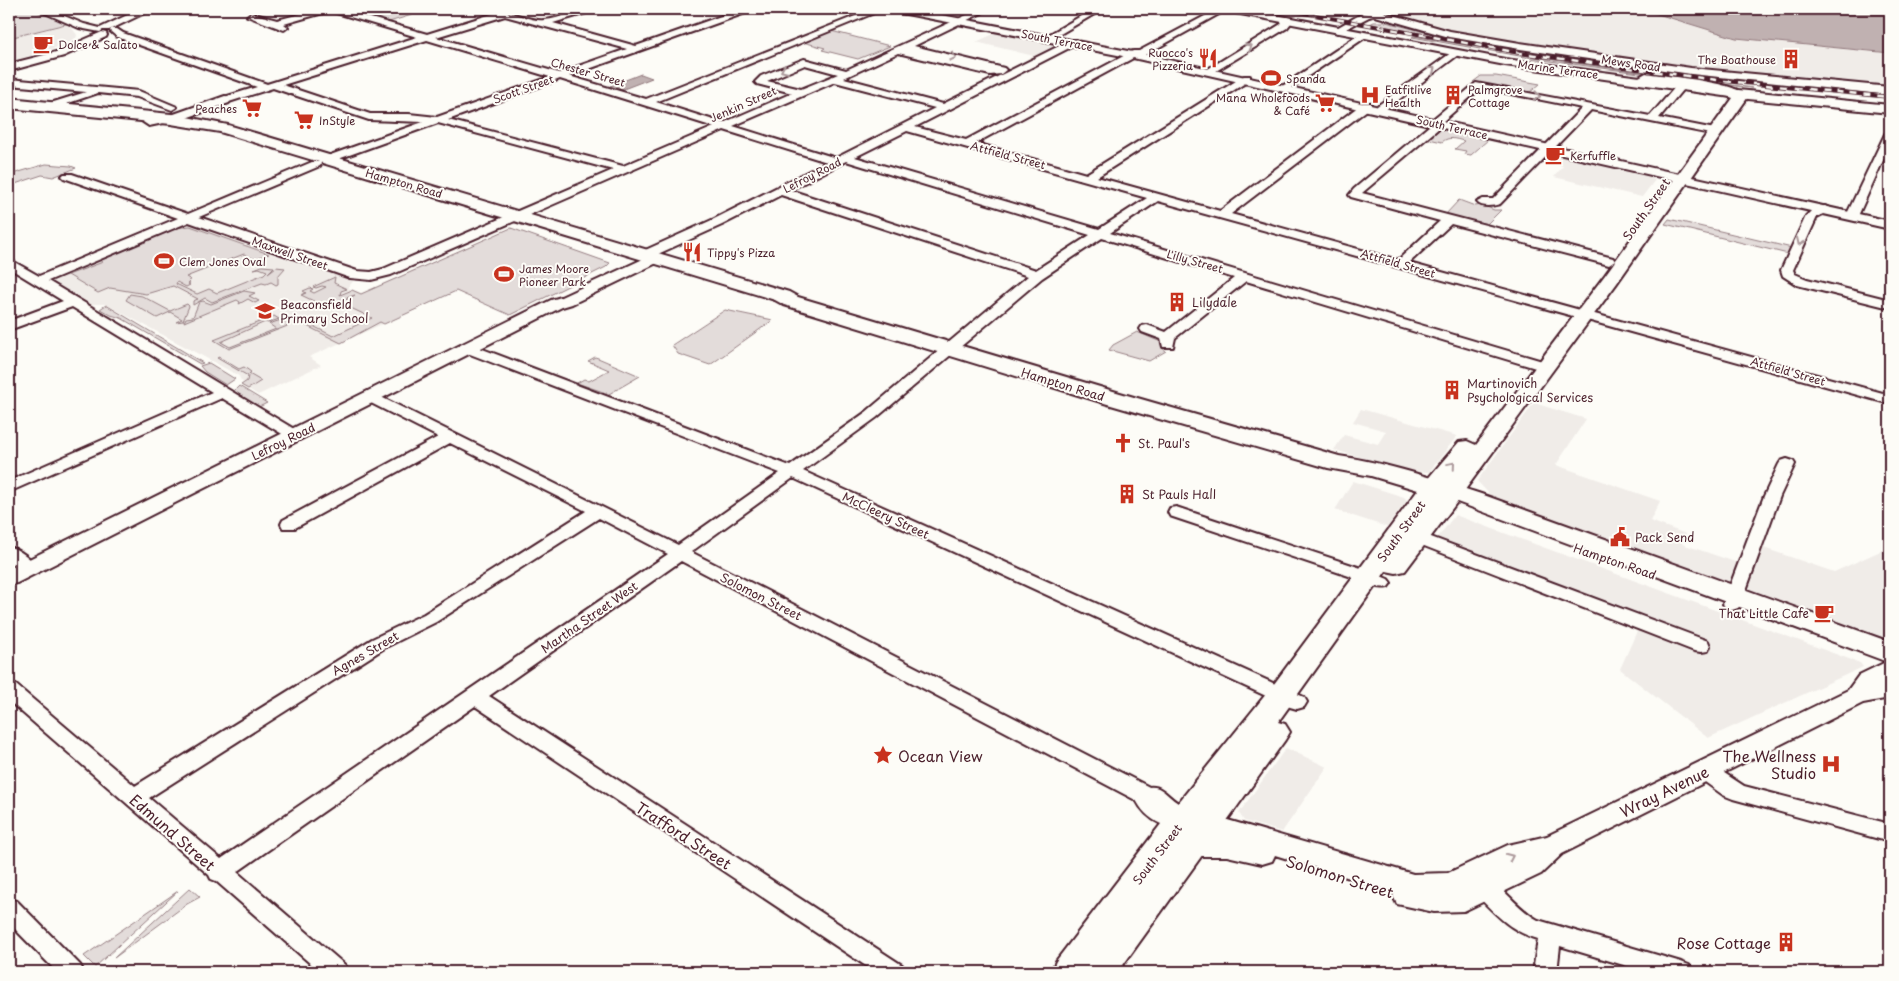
<svg xmlns="http://www.w3.org/2000/svg" width="1899" height="981" viewBox="0 0 1899 981" font-family="'Playpen Sans',sans-serif">
<rect width="100%" height="100%" fill="#fdfcf7"/>
<filter id="ink" filterUnits="userSpaceOnUse"><feTurbulence type="fractalNoise" baseFrequency=".02" numOctaves="2"/><feDisplacementMap in="SourceGraphic" scale="10" xChannelSelector="R" yChannelSelector="G"/><feConvolveMatrix kernelMatrix="1 2 1 2 8 2 1 2 1" color-interpolation-filters="sRGB"/></filter>
<g filter="url(#ink)">
<!-- built -->
<path fill="#f0ece8" d="M1384,9H1639L1730,36L1890,54V92L1745,79L1448,36L1371,12Z
M66,25L72,28L77,35L76,38L51,50L9,62V38Z
M998,32L1058,44L1034,56L976,42Z
M1553,153L1647,174L1655,180L1642,197L1554,177L1563,166L1545,161Z
M188,225L198,226L213,234L335,275L351,278L353,281L348,288L361,293L511,228L610,263L606,267L510,315L456,291L309,357L321,365L258,395L250,390L247,384L241,381L239,376L208,359L105,304H91L49,280L180,226Z
M1534,403L1586,419L1556,465L1660,501L1650,521L1686,534L1682,544L1747,566L1755,545L1834,572L1885,549L1890,552V643L1629,546L1494,499L1477,481Z
M1361,409L1457,436L1429,472L1409,471L1334,450L1344,435L1378,444L1386,431L1353,422Z
M1353,481L1404,497L1407,500L1387,527L1335,510Z
M1455,515L1860,663L1863,667L1708,738L1620,669L1642,620L1436,540Z
M1286,748L1327,767L1282,832L1244,821L1239,813Z"/>
<!-- green -->
<path fill="#e3dcda" stroke="#967e82" d="M9,9H30L70,23L9,38Z
M344,9H452L439,13L428,10L389,22Z
M1374,22H1386L1460,41L1370,24Z
M831,31L890,46L858,59L822,50L825,48L803,42Z
M1414,36L1541,58L1752,88L1542,60L1412,37Z
M1481,76H1496L1540,84L1529,93L1473,82Z
M1441,128L1489,139L1471,155L1464,154L1466,151L1455,149L1464,141C1455,139 1449,136 1442,142L1429,139Z
M46,164L71,166L76,168L53,177L42,175L9,186V175Z
M1459,200L1475,206L1482,205L1494,210H1501L1486,225L1445,215Z
M1669,219L1792,248L1788,254L1665,224Z
M190,226L269,254L254,259L244,254L186,277L191,280L188,281L190,283L188,284L190,285L186,287L177,282L176,284L197,294L209,289L217,293L264,274L267,271L259,268L254,269L262,266L274,267L268,273L276,267L285,268L278,276V284L276,285L271,282L266,284L262,283L212,302L205,298L193,305V301L198,299L173,286L146,294L110,288L98,293L68,275L103,262L99,260L176,228Z
M511,228L610,263L606,267L510,315L456,291L384,324L380,322L341,343L301,323L305,322L333,336L372,318L340,303L355,295L324,306L301,295L306,293L303,291L310,288L313,289L310,291L314,293L326,287L322,286L316,288L313,287L335,277L334,283L347,289L341,291L340,295L352,290L361,294Z
M244,291L255,293L249,296L259,301L255,303L248,299L239,304L240,302L237,300L184,322L186,318L193,317L199,302L203,301L211,304Z
M130,294L142,296L170,311L187,304L189,306L183,321L176,322L182,319L170,312L157,318L126,300Z
M106,305L203,363L200,364L121,318L111,315L100,309Z
M725,310L773,320L710,365L678,354L672,345Z
M274,316L279,319L268,323L265,322L221,342L230,347L276,329L269,324L281,320L290,325L229,349L214,340Z
M1137,332L1161,342L1162,348L1166,351L1149,361L1109,350L1113,345Z
M219,357L239,369L244,367L251,372L249,374L261,381L248,389L241,385L247,381L248,376L217,358Z
M595,357L598,358L640,376L609,394L577,383L584,379L589,381L609,370L588,361Z
M209,363L235,379L226,385L205,372L200,366Z
M239,386L267,403L259,407L233,392Z
M190,888L200,897L187,904L114,958Z
M178,891L95,967L84,956Z"/>
<!-- water -->
<path fill="#c0b1b1" stroke="#91777b" d="M1641,9H1890V53L1736,38Z
M641,74L652,78L621,90L610,86Z"/>
<g fill="none" stroke-linecap="round" stroke-linejoin="round">
<defs>
<path id="minor" d="M36,9H47L84,24L104,29L100,32L79,28Z
M320,9H339L427,34L495,13L491,12V9C507,9 531,22 544,20C562,19 576,9 594,9L593,11L553,23L636,46L741,9H752L751,11L569,76L646,99L873,9H884L656,102L723,123L792,93L757,84L755,82L761,76L804,59L846,70L980,9H990L914,46L1004,68L1006,70L1001,74L990,75L898,53L844,78L943,104L1071,40H1077V44L915,127L966,140L1133,51H1139L1218,9H1228L1143,56H1137L976,143L1086,174L1244,76H1250V80L1097,177L1220,211L1363,103H1371V107L1231,214L1398,260L1440,221L1351,197L1349,195L1354,189L1430,125L1433,119L1476,83L1650,116L1677,85H1683V89L1659,118L1720,130L1721,132L1720,134L1716,135L1591,110L1500,204C1493,206 1482,208 1477,202L1483,199H1493L1582,108L1481,88L1442,122L1439,128L1362,193L1613,258L1615,261L1609,265L1451,224L1409,263L1890,395V404L1158,201L1110,233L1549,363L1551,366L1549,369H1539L1246,281L1175,338L1173,347H1163L1161,339L1142,332L1140,329L1142,326L1147,325L1166,332L1234,278L1102,238L1042,278L876,418L803,471L1304,697L1307,702L1304,707L1297,709L1290,707L793,478L691,552L1159,792L1162,798L1159,804L1151,806L1143,804L681,561L489,696L902,965L906,972H875L475,706L237,872L345,965L349,972H320L216,881L211,879L209,875L9,701V683L16,685L135,786L372,639L424,614L586,511L450,443L295,528H283L281,524L283,520L438,437L365,400L363,397L365,394H375L678,545L780,473L462,351L460,348L462,345H472L790,466L866,412L1028,276L781,195L722,225L649,258H641L639,255L641,252L714,219L827,162L724,130L391,275L371,280L350,278L189,222L48,281L299,432L302,435L299,438H289L222,398L9,492V481L212,392L72,307L9,330V321L63,301L9,268V259L39,276L178,218L64,178L62,176L64,174H72L188,214L312,162H320L321,164L320,166L199,217L357,271L371,272L383,269L613,170L438,123L330,162H322L321,160L322,158L423,122L369,120L273,88L229,102H221V98L257,87L117,37L110,31L111,29H117L123,33L267,84L417,37L330,11L284,24L288,27L284,30L247,16L251,13L277,20ZM505,16L627,49L559,73L436,37ZM427,40L550,77L437,117L409,114H370L283,85ZM805,65L838,74L801,89L767,81ZM560,79L714,127L623,166L448,120ZM835,82L935,108L836,158L733,126ZM907,131L1147,198L1099,229L855,157ZM846,161L1090,235L1036,270L790,190ZM599,518L668,554L221,859L149,798L386,647L436,622Z
M1093,9H1103L1050,40H1044L1043,38Z
M1381,9H1395L1369,17L1340,32L1337,33L1333,30L1363,13Z
M1286,17L1289,18L1291,23L1287,28L1211,74H1205L1203,72L1281,24L1283,18Z
M1363,32L1367,35L1366,37L1286,91H1280L1278,89Z
M1455,50L1460,53L1458,55L1385,110H1377V106Z
M9,79L139,91L177,107L172,110L137,97L98,93L48,110L43,107L44,105L86,92L9,85Z
M1890,131V145L1858,216L1856,219H1848L1846,216L1885,134Z
M1825,206L1831,210L1817,217L1793,270L1795,274L1807,279L1890,300V308L1797,285L1783,276L1781,270L1806,216L1812,210Z
M1787,459L1793,461L1795,464L1780,496L1741,604L1738,608L1732,610L1726,608L1723,604L1764,496L1779,464L1781,461Z
M1176,507L1361,568L1388,579L1391,583L1388,587C1375,590 1361,581 1349,576L1170,516L1168,512L1170,508Z
M1407,528L1708,641L1710,646L1708,651L1701,652L1694,651L1401,537L1399,533L1401,529Z
M9,547C19,549 32,559 38,568L35,572C23,575 17,568 9,561Z
M1705,763L1712,765L1744,786L1890,824V842L1733,799L1723,795L1698,777L1695,771L1698,765Z
M1478,872C1497,878 1515,908 1538,920L1681,962L1689,965L1693,972H1647L1560,946L1557,972H1533L1538,939C1508,931 1491,909 1470,888L1467,881L1470,874Z
M9,899L17,901L80,965L84,972H57L9,923Z"/>
<path id="tertiary" d="M140,9H153L109,30H101L100,28Z
M891,9H911L1133,52L1890,221V229L1133,58L896,12Z
M1225,9H1245L1505,59L1738,90L1890,105V113L1738,98L1505,65L1230,12Z
M1376,10L1450,31L1520,43L1691,68L1890,87V95L1691,74L1520,49L1449,37L1372,15L1371,13L1372,11Z
M102,32L106,33L107,35L106,37L64,56L9,71V64L56,52Z
M225,96L229,97L231,100L229,103L183,119L149,126L143,122L145,119L174,114Z
M656,253L661,255L664,258L661,261L572,304L562,307L17,583L9,585V569L551,300L561,297Z
M1890,660V678L1882,683L1890,682V698L1863,703L1562,854L1541,874L1464,911L1434,912L1397,904L1393,896L1395,892L1275,855L1272,861L1262,864L1227,856H1192L1182,853L1178,845L1182,837L1192,834H1206L1198,831L1194,824L1198,817L1207,814L1413,874L1448,873L1508,845L1547,836L1848,690L1859,675Z"/>
<path id="secondary" d="M1646,73C1668,77 1735,81 1748,97L1617,283L1459,498L1451,500L1443,498L1441,492L1433,494L1425,492L1422,487L1425,482L1459,442L1467,441L1476,445L1605,275L1733,98L1711,90L1641,80L1639,77Z"/>
<path id="primary" d="M9,98L171,114L228,125L789,292L798,297L1120,393L1339,456C1388,463 1434,479 1481,494L1890,642V663L1457,502L1405,571L1396,573L1386,571L1278,722L1285,724L1290,732L1285,740L1118,972H1051L1056,961L1161,824C1148,818 1141,810 1135,798L1139,789C1161,782 1162,792 1178,803L1271,688L1418,490L1371,476L1328,468L1104,403L784,305L775,300L220,132L171,124L9,108Z"/>
</defs>
<!-- minor casing -->
<use href="#minor" stroke="#4a1f2b" stroke-width="4"/>
<!-- tertiary casing -->
<use href="#tertiary" stroke="#4a1f2b" stroke-width="4"/>
<!-- secondary casing -->
<use href="#secondary" stroke="#4a1f2b" stroke-width="4"/>
<!-- primary casing -->
<use href="#primary" stroke="#4a1f2b" stroke-width="4"/>
<!-- minor -->
<use href="#minor" fill="#fdfcf7" fill-rule="evenodd"/>
<!-- tertiary -->
<use href="#tertiary" fill="#fdfcf7" fill-rule="evenodd"/>
<!-- secondary -->
<use href="#secondary" fill="#fdfcf7" fill-rule="evenodd"/>
<!-- primary -->
<use href="#primary" fill="#fdfcf7" fill-rule="evenodd"/>
<defs>
<path id="rail" d="M1282,9L1520,53L1724,81L1890,97"/>
</defs>
<!-- rail casing -->
<use href="#rail" stroke="#4a1f2b" stroke-width="4"/>
<!-- rail -->
<use href="#rail" stroke="#fdfcf7" stroke-width="2.5" stroke-dasharray="7" stroke-linecap="butt"/>
</g>
<!-- one-way arrows -->
<defs><path id="oneway-chevron" d="M-2-3.5L2.5 0L-2 3.5" fill="none" stroke-width="1.6" stroke-linecap="round" stroke-linejoin="round" transform="scale(1.25)"/></defs>
<g stroke="#ac999b">
<use href="#oneway-chevron" transform="translate(1249 47) rotate(-31)"/>
<use href="#oneway-chevron" transform="translate(953 57) rotate(14)"/>
<use href="#oneway-chevron" transform="translate(784 70) rotate(157)"/>
<use href="#oneway-chevron" transform="translate(1432 70) rotate(-37)"/>
<use href="#oneway-chevron" transform="translate(1537 96) rotate(11)"/>
<use href="#oneway-chevron" transform="translate(1800 242) rotate(116)"/>
<use href="#oneway-chevron" transform="translate(1452 465) rotate(-50)"/>
<use href="#oneway-chevron" transform="translate(1510 857) rotate(-25)"/>
</g>
</g>
<!-- icons -->
<defs>
<symbol id="cafe-bare" viewBox="-9 -9 18 18"><path d="M-5.5-4.5H6V0H3Q3 3.5 0 3.5H-2.5Q-5.5 3.5-5.5 0ZM3-3.2v2h1.7v-2ZM-6 4.5H4V6H-6Z" fill="#c8321e" stroke="#fdfcf7" stroke-width="2.5" paint-order="stroke"/></symbol>
<symbol id="restaurant-bare" viewBox="-9 -9 18 18"><path d="M-5-6h1v4h1v-4h1v4h1v-4h1v5L-1.5 .5V6h-2V.5L-5-1ZM5-6V6H3V1.5H1.5Q1.5-4 5-6Z" fill="#c8321e" stroke="#fdfcf7" stroke-width="2.5" paint-order="stroke"/></symbol>
<symbol id="building-bare" viewBox="-9 -9 18 18"><path d="M-4-6H4V6H1V3H-1V6H-4ZM-2.5-4.3h1.7v1.8h-1.7ZM.8-4.3h1.7v1.8H.8ZM-2.5-1h1.7V.8h-1.7ZM.8-1h1.7V.8H.8Z" fill="#c8321e" stroke="#fdfcf7" stroke-width="2.5" paint-order="stroke"/></symbol>
<symbol id="stadium-bare" viewBox="-9 -9 18 18"><path d="M0-5a6.5 5 0 1 0 0 10a6.5 5 0 1 0 0-10ZM-3.5-1.8h7v3.6h-7Z" fill="#c8321e" stroke="#fdfcf7" stroke-width="2.5" paint-order="stroke"/></symbol>
<symbol id="hospital-bare" viewBox="-9 -9 18 18"><path d="M-5-5h3v3.5h4V-5h3V5h-3V1.5h-4V5h-3Z" fill="#c8321e" stroke="#fdfcf7" stroke-width="2.5" paint-order="stroke"/></symbol>
<symbol id="supermarket-bare" viewBox="-9 -9 18 18"><path d="M-6-5.5h2.5l.6 2H6L4.5 2H-2.5L-4.4-4H-6ZM-1.5 3.2a1.3 1.3 0 1 0 .1 0ZM3 3.2a1.3 1.3 0 1 0 .1 0Z" fill="#c8321e" stroke="#fdfcf7" stroke-width="2.5" paint-order="stroke"/></symbol>
<symbol id="school-bare" viewBox="-9 -9 18 18"><path d="M0-5L7-2L0 1L-7-2ZM-4 1L0 2.5L4 1V4Q0 6-4 4Z" fill="#c8321e" stroke="#fdfcf7" stroke-width="2.5" paint-order="stroke"/></symbol>
<symbol id="church-bare" viewBox="-9 -9 18 18"><path d="M-1.2-6h2.4v3.5h3.3v2.4h-3.3V6h-2.4V-.1h-3.3v-2.4h3.3Z" fill="#c8321e" stroke="#fdfcf7" stroke-width="2.5" paint-order="stroke"/></symbol>
<symbol id="civic-bare" viewBox="-9 -9 18 18"><path d="M-.6-6.5H3V-4.5H.6V-3L4-1V1h2V6H-6V1h2V-1L-.6-3ZM-1.2 2.5V6h2.4V2.5Z" fill="#c8321e" stroke="#fdfcf7" stroke-width="2.5" paint-order="stroke"/></symbol>
<symbol id="sight-bare" viewBox="-9 -9 18 18"><path d="M0-6L1.8-2.2L6-1.7L2.9 1.2L3.7 5.4L0 3.3L-3.7 5.4L-2.9 1.2L-6-1.7L-1.8-2.2Z" fill="#c8321e" stroke="#fdfcf7" stroke-width="2.5" paint-order="stroke"/></symbol>
</defs>
<g fill-rule="evenodd">
<use href="#cafe-bare" x="29" y="30" width="28" height="28"/>
<use href="#restaurant-bare" x="1194" y="44" width="28" height="28"/>
<use href="#building-bare" x="1777" y="45" width="28" height="28"/>
<use href="#stadium-bare" x="1257" y="64" width="28" height="28"/>
<use href="#hospital-bare" x="1356" y="81" width="28" height="28"/>
<use href="#building-bare" x="1439" y="81" width="28" height="28"/>
<use href="#supermarket-bare" x="1311" y="89" width="28" height="28"/>
<use href="#supermarket-bare" x="238" y="94" width="28" height="28"/>
<use href="#supermarket-bare" x="290" y="106" width="28" height="28"/>
<use href="#cafe-bare" x="1541" y="141" width="28" height="28"/>
<use href="#restaurant-bare" x="678" y="238" width="28" height="28"/>
<use href="#stadium-bare" x="150" y="247" width="28" height="28"/>
<use href="#stadium-bare" x="490" y="260" width="28" height="28"/>
<use href="#building-bare" x="1163" y="288" width="28" height="28"/>
<use href="#school-bare" x="251" y="297" width="28" height="28"/>
<use href="#building-bare" x="1438" y="376" width="28" height="28"/>
<use href="#church-bare" x="1109" y="429" width="28" height="28"/>
<use href="#building-bare" x="1113" y="480" width="28" height="28"/>
<use href="#civic-bare" x="1606" y="523" width="28" height="28"/>
<use href="#cafe-bare" x="1810" y="599" width="28" height="28"/>
<use href="#sight-bare" x="869" y="741" width="28" height="28"/>
<use href="#hospital-bare" x="1817" y="750" width="28" height="28"/>
<use href="#building-bare" x="1772" y="928" width="28" height="28"/>
</g>
<g text-anchor="middle" dominant-baseline="central" stroke-width="4" stroke-linejoin="round" paint-order="stroke">
<!-- far-street labels -->
<g font-size="11" fill="#4a1f2b" stroke="#fdfcf7">
<text transform="translate(1057 40) rotate(11)">South Terrace</text>
<text transform="translate(1631 63) rotate(8)">Mews Road</text>
<text transform="translate(1558 69) rotate(8)">Marine Terrace</text>
<text transform="translate(588 72) rotate(16)">Chester Street</text>
<text transform="translate(523 89) rotate(-20)">Scott Street</text>
<text transform="translate(743 104) rotate(-24)">Jenkin Street</text>
<text transform="translate(1452 127) rotate(13)">South Terrace</text>
<text transform="translate(1008 155) rotate(15)">Attfield Street</text>
<text transform="translate(812 175) rotate(-27)">Lefroy Road</text>
<text transform="translate(404 183) rotate(16)">Hampton Road</text>
<text transform="translate(290 253) rotate(19)">Maxwell Street</text>
<text transform="translate(1195 261) rotate(16)">Lilly Street</text>
<text transform="translate(1398 263) rotate(16)">Attfield Street</text>
<text transform="translate(1788 371) rotate(16)">Attfield Street</text>
</g>
<!-- far-poi labels -->
<g font-size="11" fill="#4a1f2b" stroke="#fdfcf7" text-anchor="start">
<text x="58" y="44">Dolce &amp; Salato</text>
<text x="1193" y="52" text-anchor="end">Ruocco's<tspan x="1193" dy="13">Pizzeria</tspan></text>
<text x="1776" y="59" text-anchor="end">The Boathouse</text>
<text x="1286" y="78">Spanda</text>
<text x="1385" y="89">Eatfitlive<tspan x="1385" dy="13">Health</tspan></text>
<text x="1468" y="89">Palmgrove<tspan x="1468" dy="13">Cottage</tspan></text>
<text x="1310" y="97" text-anchor="end">Mana Wholefoods<tspan x="1310" dy="13">&amp; Café</tspan></text>
<text x="237" y="108" text-anchor="end">Peaches</text>
<text x="319" y="120">InStyle</text>
<text x="1570" y="155">Kerfuffle</text>
<text x="707" y="252">Tippy's Pizza</text>
<text x="179" y="261">Clem Jones Oval</text>
<text x="519" y="268">James Moore<tspan x="519" dy="13">Pioneer Park</tspan></text>
</g>
<!-- street labels -->
<g font-size="12" fill="#4a1f2b" stroke="#fdfcf7">
<text transform="translate(1646 209) rotate(-55)">South Street</text>
<text transform="translate(1063 384) rotate(17)">Hampton Road</text>
<text transform="translate(283 441) rotate(-26)">Lefroy Road</text>
<text transform="translate(886 515) rotate(25)">McCleery Street</text>
<text transform="translate(1401 531) rotate(-54)">South Street</text>
<text transform="translate(1615 561) rotate(19)">Hampton Road</text>
<text transform="translate(761 596) rotate(27)">Solomon Street</text>
<text transform="translate(589 617) rotate(-35)">Martha Street West</text>
<text transform="translate(365 653) rotate(-30)">Agnes Street</text>
<text transform="translate(1157 854) rotate(-53)">South Street</text>
</g>
<!-- poi labels -->
<g font-size="12" fill="#4a1f2b" stroke="#fdfcf7" text-anchor="start">
<text x="1192" y="302">Lilydale</text>
<text x="280" y="304">Beaconsfield<tspan x="280" dy="14">Primary School</tspan></text>
<text x="1467" y="383">Martinovich<tspan x="1467" dy="14">Psychological Services</tspan></text>
<text x="1138" y="443">St. Paul's</text>
<text x="1142" y="494">St Pauls Hall</text>
<text x="1635" y="537">Pack Send</text>
<text x="1809" y="613" text-anchor="end">That Little Cafe</text>
</g>
<!-- near-poi labels -->
<g font-size="15" fill="#4a1f2b" stroke="#fdfcf7" text-anchor="end">
<text x="898" y="755" text-anchor="start">Ocean View</text>
<text x="1816" y="755">The Wellness<tspan x="1816" dy="17">Studio</tspan></text>
<text x="1771" y="942">Rose Cottage</text>
</g>
<!-- near-street labels -->
<g font-size="15" fill="#4a1f2b" stroke="#fdfcf7">
<text transform="translate(1664 791) rotate(-26)">Wray Avenue</text>
<text transform="translate(173 832) rotate(41)">Edmund Street</text>
<text transform="translate(684 835) rotate(33)">Trafford Street</text>
<text transform="translate(1340 876) rotate(17)">Solomon Street</text>
</g>
</g>
<!-- margin -->
<rect width="1899" height="981" fill="none" stroke="#fdfcf7" stroke-width="30"/>
<rect x="15" y="15" width="1869" height="951" fill="none" stroke="#4a1f2b" stroke-width="2" filter="url(#ink)"/>
</svg>
